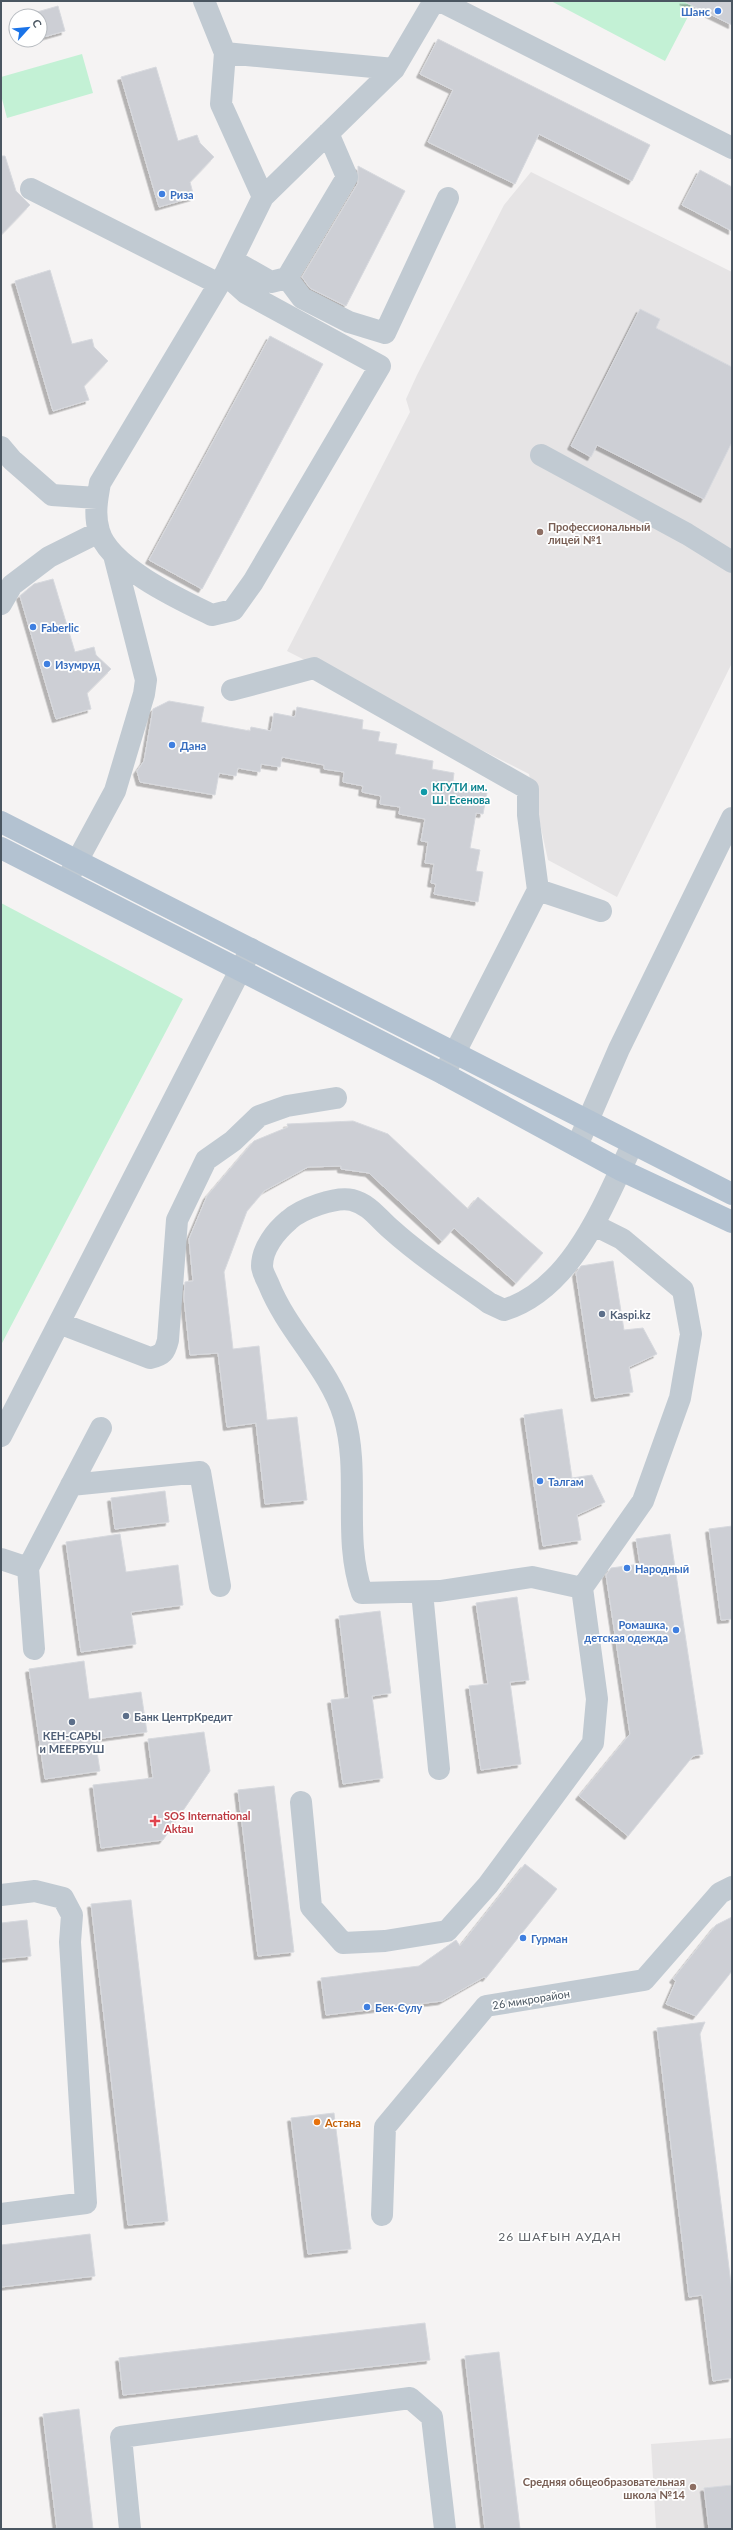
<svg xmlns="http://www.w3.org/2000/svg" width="733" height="2530" viewBox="0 0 733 2530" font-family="Lato,sans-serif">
<defs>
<filter id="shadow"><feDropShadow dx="-3.5" dy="3.5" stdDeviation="0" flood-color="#0004"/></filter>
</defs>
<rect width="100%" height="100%" fill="#f5f3f3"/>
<!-- education -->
<path fill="#e6e4e5" d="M531,172L732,272V663L617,897L548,860L529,774L287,651L410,412L406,399L417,375L504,205Z
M732,2438V2529H656L651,2444Z"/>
<!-- green -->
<path fill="#c3f1d5" d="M551,1H687L694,5L665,61Z
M82,54L93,93L7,118L1,95V77Z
M1,903L183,999L1,1345Z"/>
<!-- building -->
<path fill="#cdcfd5" stroke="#d7d9de" filter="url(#shadow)" d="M683,1H732V25Z
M58,6L65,31L40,38V16H23Z
M438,39L650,145L632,181L539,134L515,184L428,142L453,90L420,74Z
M156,67L178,141L197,135L200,143L214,157L190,182L194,197L159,207L121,77Z
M1,156H5L16,191L30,205L1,235Z
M358,166L405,191L346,306L310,288L302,277L358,183Z
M700,170L732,187V231L682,205Z
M50,270L72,344L92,339L94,347L108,361L84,386L89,400L53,411L15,281Z
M640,309L660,319L656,328L732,367V442L704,499L597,445L591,457L571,446Z
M270,336L323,364L202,589L149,560Z
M53,579L75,652L94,647L96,655L111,669L87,693L91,709L56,719L20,596L34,584Z
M169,701L204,707L201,722L250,731L251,727L271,731L274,713L295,717L297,707L363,720L362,729L380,732L378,741L397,744L395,754L433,761L432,769L454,773L453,781L469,783L468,789L487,793L483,814L476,813L470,848L480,850L476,871L483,872L478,902L434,894L436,884L431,883L434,864L425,863L428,842L421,841L425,819L399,814L400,807L380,804L381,796L362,792L363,786L343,782L344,772L324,769V765L282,757L280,767L261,764L260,772L238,768L236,776L219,773L215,795L140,782L137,771L144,761L153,709Z
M353,1121L388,1134L468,1209L478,1197L543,1253L516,1283L454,1228L442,1241L369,1173L341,1169V1166L308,1167L264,1191L247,1211L224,1272L233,1349L259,1346L267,1420L297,1417L307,1500L265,1504L256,1423L227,1427L218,1353L190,1355L184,1298L185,1282L193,1281L189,1239L207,1196L254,1141L288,1127L287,1124Z
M613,1261L624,1330L643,1328L657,1354L629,1367L633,1392L595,1398L576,1273L581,1266Z
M562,1409L572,1478L592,1475L605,1502L577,1515L581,1540L543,1546L524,1415Z
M165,1491L169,1522L115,1529L111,1498Z
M732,1526V1619L721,1620L709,1529Z
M120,1534L126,1572L178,1565L183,1605L131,1612L136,1644L81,1652L66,1542Z
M670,1534L703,1754L693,1756L628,1836L579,1796L630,1734L606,1575L611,1568L640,1564L636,1539Z
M517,1597L529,1680L510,1682L521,1764L481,1770L469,1686L488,1684L476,1603Z
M380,1611L391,1693L372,1696L383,1778L343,1784L331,1700L349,1698L339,1616Z
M84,1661L89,1699L141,1692L147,1732L95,1739L100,1771L45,1779L29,1669Z
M204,1732L210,1771L163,1840L101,1848L93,1785L153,1778L148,1739Z
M274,1786L294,1952L258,1956L238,1790Z
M525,1864L557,1889L486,1978L484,1977L442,2001L326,2015L321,1978L419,1966L456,1940L460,1946Z
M131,1900L168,2221L128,2225L91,1904Z
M732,1917V1971L696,2016L666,2004L676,1981L673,1979L716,1925Z
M27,1920L31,1956L1,1959V1923Z
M705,2022L700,2034L732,2292V2378L713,2381L702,2295L689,2297L657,2028Z
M334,2113L351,2249L308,2254L291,2118Z
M90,2234L95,2276L1,2287V2245Z
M425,2323L430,2360L123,2395L119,2358Z
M499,2352L520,2529H485L465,2356Z
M79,2409L93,2529H57L43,2414Z
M732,2485V2529H709L704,2488Z"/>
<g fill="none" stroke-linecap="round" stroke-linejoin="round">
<!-- minor -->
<path stroke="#c1cad2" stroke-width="22" d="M204,1L225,53L394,69
M440,1L732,148
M225,53L221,104L263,197
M31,189L219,284
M232,260L271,282L287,278L347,177L328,133
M225,274L100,483C97,499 94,515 99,531C109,567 181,600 212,615L233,610L253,582L380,366L246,293L225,274L263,197L394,69L434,1
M287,278L302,298L349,322L385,333L448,198
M1,447L12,460L52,495L97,498
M541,455L687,534L732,562
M1,604L12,585L49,557L99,532
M232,690L314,668L528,789V815L538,890
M68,878L115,791L144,694L146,680L114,555
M444,1074L538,890L601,911
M577,1146L619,1049L732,818
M59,1323L150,1358C163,1355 165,1352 168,1340L177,1220L206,1160L233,1141L259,1116L287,1106L336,1098
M1,1436L251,949
M71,1485L200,1472L220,1586
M1,1559L28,1568L34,1649
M28,1568L101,1428
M582,1588L532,1577L440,1591L362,1593C342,1537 361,1473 344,1416C329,1368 288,1332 269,1285C267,1280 262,1272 262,1266C262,1248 276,1231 289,1220C301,1209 336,1196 352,1200C371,1205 379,1220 393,1231C423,1258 457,1280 489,1303L504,1310C572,1289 604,1204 632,1145
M422,1592L439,1769
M301,1802L311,1907L343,1943L385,1941L447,1931L488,1885L593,1743L597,1699L582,1588L643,1501L680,1398L691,1334L683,1290L622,1239L594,1225
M1,1895L35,1891L63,1898L72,1915L70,1942L86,2203L1,2214
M382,2215L385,2127L486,2006L644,1980L720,1893L732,1887
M130,2529L121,2437L410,2398L432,2417L445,2529"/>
<!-- major -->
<path stroke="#b3c2d1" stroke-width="22" d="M1,822L732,1194
M1,848L444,1074L621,1170L732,1222"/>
</g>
<!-- markers -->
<g fill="#3f7fe0" stroke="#fff" stroke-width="1.5">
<circle cx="718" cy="11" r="4"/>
<circle cx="162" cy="194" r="4"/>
<circle cx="33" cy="627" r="4"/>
<circle cx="47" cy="664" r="4"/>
<circle cx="172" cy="745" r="4"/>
<circle cx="540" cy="1481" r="4"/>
<circle cx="627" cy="1568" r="4"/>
<circle cx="676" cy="1630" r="4"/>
<circle cx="523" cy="1938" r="4"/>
<circle cx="367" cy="2007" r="4"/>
</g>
<g fill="#8d6e63" stroke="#fff" stroke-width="1.5">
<circle cx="540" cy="532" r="4"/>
<circle cx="693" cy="2487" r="4"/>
</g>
<circle fill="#0f9aa8" stroke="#fff" stroke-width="1.5" cx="424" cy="792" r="4"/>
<g fill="#5c6f8a" stroke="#fff" stroke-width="1.5">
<circle cx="602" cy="1314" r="4"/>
<circle cx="126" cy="1716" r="4"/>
<circle cx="72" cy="1722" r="4"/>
</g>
<path fill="#e0444e" stroke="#fff" stroke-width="1.5" d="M153 1815h4v4h4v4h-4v4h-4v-4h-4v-4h4z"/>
<circle fill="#e8710a" stroke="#fff" stroke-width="1.5" cx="317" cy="2122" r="4"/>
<g text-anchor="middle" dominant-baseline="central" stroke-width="3.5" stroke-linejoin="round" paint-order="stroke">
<!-- shop labels -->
<g font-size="11" font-weight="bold" fill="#366cbe" stroke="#fff" text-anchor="start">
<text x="710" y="11" text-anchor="end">Шанс</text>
<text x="170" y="194">Риза</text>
<text x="41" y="627">Faberlic</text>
<text x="55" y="664">Изумруд</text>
<text x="180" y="745">Дана</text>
<text x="548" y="1481">Талгам</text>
<text x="635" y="1568">Народный</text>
<text x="668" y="1624" text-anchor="end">Ромашка,<tspan x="668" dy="13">детская одежда</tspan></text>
<text x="531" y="1938">Гурман</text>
<text x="375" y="2007">Бек-Сулу</text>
</g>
<!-- education labels -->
<g font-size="11" font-weight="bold" fill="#785e54" stroke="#fff" text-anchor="start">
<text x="548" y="526">Профессиональный<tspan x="548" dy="13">лицей №1</tspan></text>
<text x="685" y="2481" text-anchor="end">Cредняя общеобразовательная<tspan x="685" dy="13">школа №14</tspan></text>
</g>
<!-- culture labels -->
<g font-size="11" font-weight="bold" fill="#0d838f" stroke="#fff" text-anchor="start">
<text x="432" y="786">КГУТИ им.<tspan x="432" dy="13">Ш. Есенова</tspan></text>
</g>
<!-- service labels -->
<g font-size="11" font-weight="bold" fill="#4e5e75" stroke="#fff" text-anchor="start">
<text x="610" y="1314">Kaspi.kz</text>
<text x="134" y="1716">Банк ЦентрКредит</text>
<text x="72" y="1735" text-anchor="middle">КЕН-САРЫ<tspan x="72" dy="13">и МЕЕРБУШ</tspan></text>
</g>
<!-- health labels -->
<g font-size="11" font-weight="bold" fill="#be3a42" stroke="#fff" text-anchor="start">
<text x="164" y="1815">SOS International<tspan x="164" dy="13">Aktau</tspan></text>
</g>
<!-- street labels -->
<g font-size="11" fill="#4a5661" stroke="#fff">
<text transform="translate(531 1999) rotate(-9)">26 микрорайон</text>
</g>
<!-- food labels -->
<g font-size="11" font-weight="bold" fill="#c56008" stroke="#fff" text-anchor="start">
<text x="325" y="2122">Астана</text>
</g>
<!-- neighbourhood labels -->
<g font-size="12" letter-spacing="1" fill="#5f6368" stroke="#fff">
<text x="560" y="2236">26 ШАҒЫН АУДАН</text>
</g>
</g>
<!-- border -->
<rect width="733" height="2530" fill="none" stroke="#4a5661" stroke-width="4"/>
<!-- north arrow -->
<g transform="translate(28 28) rotate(63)"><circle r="19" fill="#ffffff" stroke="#b7bbc0"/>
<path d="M0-3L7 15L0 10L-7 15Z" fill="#1a73e8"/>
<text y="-6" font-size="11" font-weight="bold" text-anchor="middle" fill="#4a5661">С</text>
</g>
</svg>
